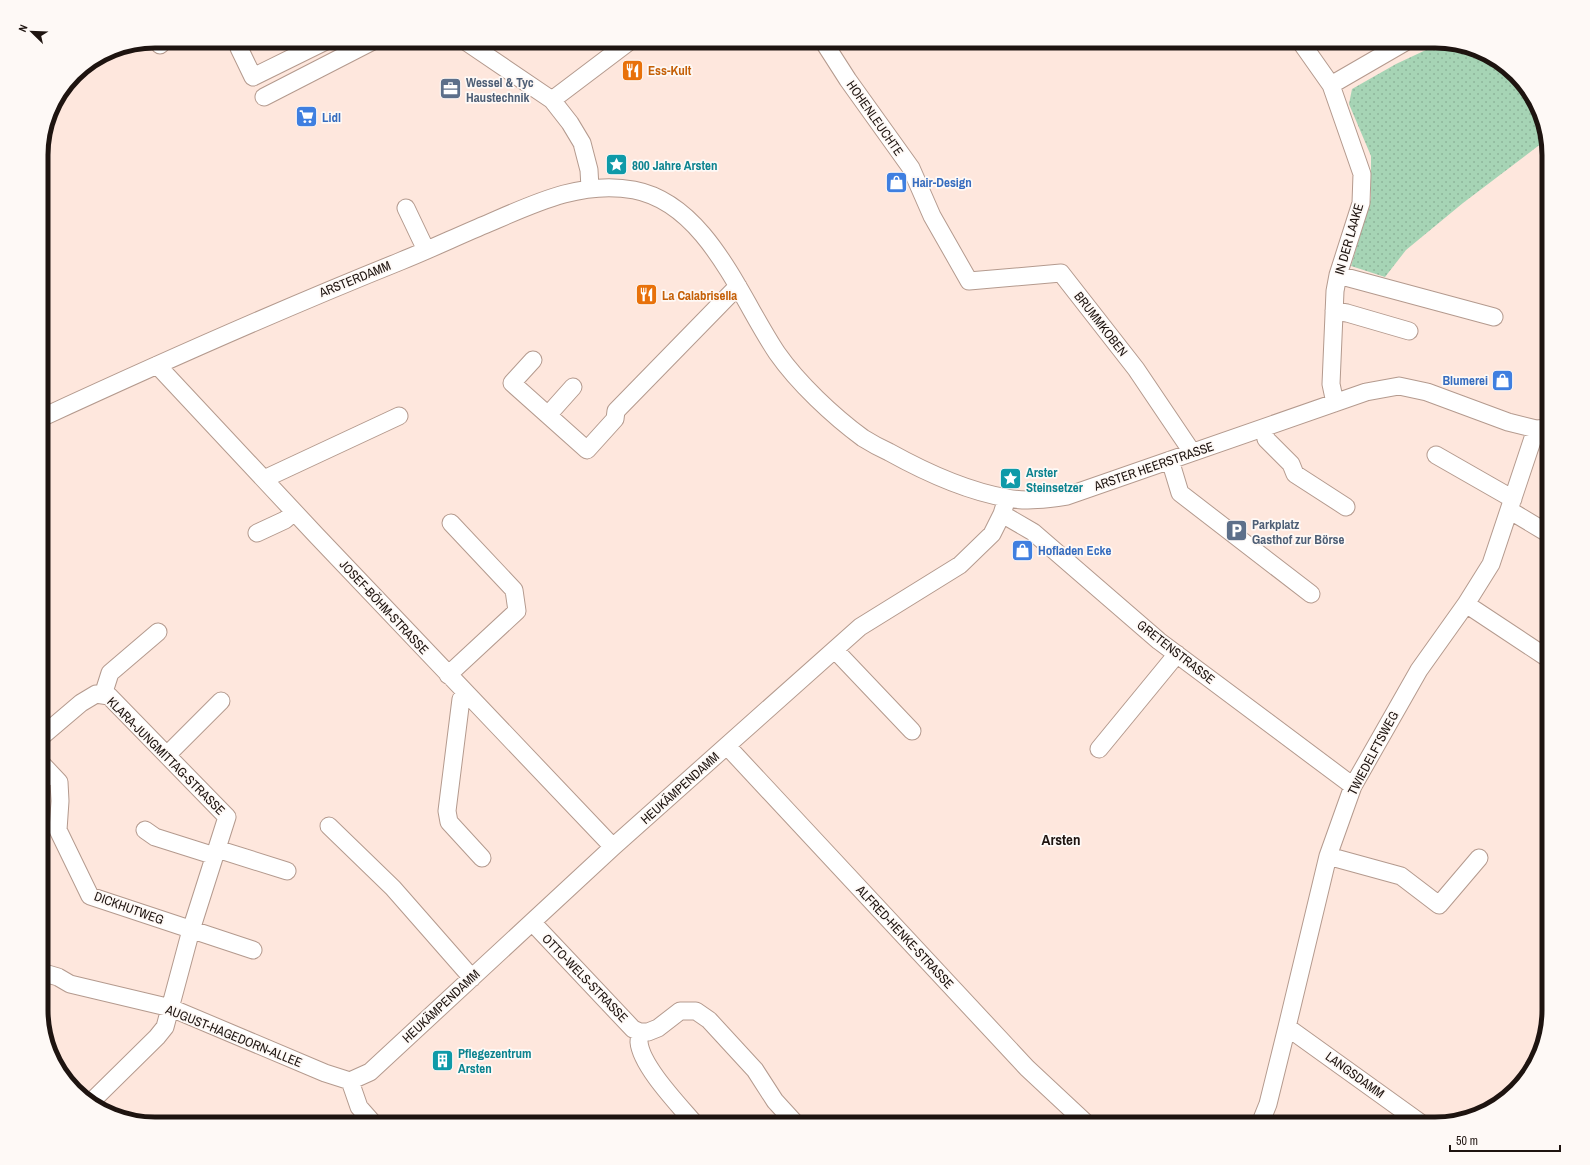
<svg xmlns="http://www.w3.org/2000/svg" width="1590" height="1165" viewBox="0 0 1590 1165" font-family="'Archivo Narrow',sans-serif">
<defs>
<pattern id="grass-dots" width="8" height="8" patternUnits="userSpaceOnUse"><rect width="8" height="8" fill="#a6d4b5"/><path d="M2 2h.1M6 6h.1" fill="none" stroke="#8eb59b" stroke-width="1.8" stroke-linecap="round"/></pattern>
</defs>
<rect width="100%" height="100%" fill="#fee7dd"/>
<!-- grass -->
<path fill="url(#grass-dots)" d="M1443,42L1471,47L1504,64L1537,104L1546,140L1463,203L1406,250L1385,277L1351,266L1371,198V156L1349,104L1352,89L1396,64Z"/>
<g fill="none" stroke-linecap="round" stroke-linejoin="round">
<defs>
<path id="minor" d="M465,41L552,100L570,123L582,143L589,170L590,188
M823,41L848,80L911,168L932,216L969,281L1061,273L1136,369L1192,452
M1300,41L1331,85L1362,174L1361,203L1338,275L1335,291L1331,384L1335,403
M160,45L164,41
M239,48L253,77L326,41
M1331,85L1407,41
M264,97L373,41
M552,100L630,41
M406,208L426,250
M1338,275L1494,317
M1334,311L1347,313L1409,331
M533,360L512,383L587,450L615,419L616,411L738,286
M157,365L316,535L613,847
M548,415L573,387
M41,418C160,363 279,310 401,261C431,249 460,235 489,223C535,203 583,180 634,190C707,204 740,298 777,353C798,383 833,416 863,438C871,443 880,448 889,452C925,472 966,491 1007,498C1027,502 1047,499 1067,496L1366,392L1399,386L1427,392L1508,422L1536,429L1549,428
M1264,428L1266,439L1291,464L1295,474L1346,507
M1436,455L1513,499
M1170,460L1180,493L1311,594
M264,479L399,416
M1509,510L1549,534
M1002,514L1033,532L1159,641L1353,786
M257,533L285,520L294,512
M1466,604L1549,659
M835,650L912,731
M448,675L517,611L514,590L451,523
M467,694L461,699L447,811L449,822L482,858
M103,695L110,673L158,632
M41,737L81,703L96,694L109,696L227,817L191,930L165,1027L157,1037L90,1103
M727,746L1027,1068L1087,1124
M1099,749L1177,654
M167,755L221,701
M41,763L59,782L60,801L58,830L90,896L253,950
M329,826L393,888L472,978
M145,830L155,837L215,856
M217,849L287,871
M1328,856L1401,876L1439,905L1479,858
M532,922L633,1029L640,1032H648L658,1028L680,1011H696L709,1020L755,1070L775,1101L796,1124
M41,972L58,977L70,984L171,1008L325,1073L350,1081
M1287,1027L1422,1124
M640,1032C640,1035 639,1039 639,1042C641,1066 679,1105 695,1124
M350,1081L370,1072L613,847L860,627L960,565L992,534L1002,514L1007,498
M350,1081L359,1107L374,1124
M1260,1124L1268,1104L1287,1027L1328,856L1353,786L1419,670L1466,604L1491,564L1536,429"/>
</defs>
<!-- minor casing -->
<use href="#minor" stroke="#b49a8e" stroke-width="19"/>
<!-- minor -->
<use href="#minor" stroke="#fff" stroke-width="17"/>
</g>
<!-- icons -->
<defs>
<symbol id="restaurant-square" viewBox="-11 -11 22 22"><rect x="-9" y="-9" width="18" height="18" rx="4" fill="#e8710a" stroke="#fef9f6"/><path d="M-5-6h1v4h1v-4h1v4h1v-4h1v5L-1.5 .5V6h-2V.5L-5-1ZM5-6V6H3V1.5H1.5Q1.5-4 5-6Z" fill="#fff"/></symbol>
<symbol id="office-square" viewBox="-11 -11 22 22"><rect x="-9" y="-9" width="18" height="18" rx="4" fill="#5c6f8a" stroke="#fef9f6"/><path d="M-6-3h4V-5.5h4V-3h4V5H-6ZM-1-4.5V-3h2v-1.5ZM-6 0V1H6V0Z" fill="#fff"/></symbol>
<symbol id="supermarket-square" viewBox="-11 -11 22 22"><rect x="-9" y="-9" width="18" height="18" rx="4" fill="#3f7fe0" stroke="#fef9f6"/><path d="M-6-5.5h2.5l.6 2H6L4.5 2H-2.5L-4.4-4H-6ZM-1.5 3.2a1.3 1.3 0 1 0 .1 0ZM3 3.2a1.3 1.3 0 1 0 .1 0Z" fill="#fff"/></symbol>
<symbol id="sight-square" viewBox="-11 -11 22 22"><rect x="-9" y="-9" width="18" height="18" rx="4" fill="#0f9aa8" stroke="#fef9f6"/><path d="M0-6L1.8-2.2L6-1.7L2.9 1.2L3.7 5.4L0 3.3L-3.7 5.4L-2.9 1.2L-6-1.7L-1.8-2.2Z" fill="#fff"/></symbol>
<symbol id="shop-square" viewBox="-11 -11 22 22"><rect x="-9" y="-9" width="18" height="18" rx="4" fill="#3f7fe0" stroke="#fef9f6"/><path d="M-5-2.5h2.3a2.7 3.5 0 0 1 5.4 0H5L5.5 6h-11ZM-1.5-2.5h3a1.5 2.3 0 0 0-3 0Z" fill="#fff"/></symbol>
<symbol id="parking-square" viewBox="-11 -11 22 22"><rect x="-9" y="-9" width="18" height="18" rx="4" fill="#5c6f8a" stroke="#fef9f6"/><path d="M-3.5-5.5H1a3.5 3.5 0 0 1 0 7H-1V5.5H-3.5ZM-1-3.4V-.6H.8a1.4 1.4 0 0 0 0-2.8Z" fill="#fff"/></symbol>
<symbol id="building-square" viewBox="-11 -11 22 22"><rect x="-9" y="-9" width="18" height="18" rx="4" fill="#0f9aa8" stroke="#fef9f6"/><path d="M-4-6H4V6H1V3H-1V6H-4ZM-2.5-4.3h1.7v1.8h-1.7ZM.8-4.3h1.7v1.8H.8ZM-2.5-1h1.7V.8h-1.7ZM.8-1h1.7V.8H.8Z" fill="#fff"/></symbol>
</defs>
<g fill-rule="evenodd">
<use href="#restaurant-square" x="620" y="58" width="25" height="25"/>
<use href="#office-square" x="438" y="76" width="25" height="25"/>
<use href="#supermarket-square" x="294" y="104" width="25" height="25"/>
<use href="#sight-square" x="604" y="152" width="25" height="25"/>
<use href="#shop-square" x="884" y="170" width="25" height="25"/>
<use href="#restaurant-square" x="634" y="282" width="25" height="25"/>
<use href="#shop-square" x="1490" y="368" width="25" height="25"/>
<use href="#sight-square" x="998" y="466" width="25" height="25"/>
<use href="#parking-square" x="1224" y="518" width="25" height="25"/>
<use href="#shop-square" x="1010" y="538" width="25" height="25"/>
<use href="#building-square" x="430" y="1048" width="25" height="25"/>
</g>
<g text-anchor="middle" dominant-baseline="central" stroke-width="3.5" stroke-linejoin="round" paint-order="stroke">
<!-- food labels -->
<g font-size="13" font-weight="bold" fill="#c56008" stroke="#fef9f6" text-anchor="start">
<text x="648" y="70">Ess-Kult</text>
<text x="662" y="295">La Calabrisella</text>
</g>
<!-- service labels -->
<g font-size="13" font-weight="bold" fill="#4e5e75" stroke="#fef9f6" text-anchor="start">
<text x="466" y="82">Wessel &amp; Tyc<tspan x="466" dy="15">Haustechnik</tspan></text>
<text x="1252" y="524">Parkplatz<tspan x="1252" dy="15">Gasthof zur Börse</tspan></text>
</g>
<!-- shop labels -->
<g font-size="13" font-weight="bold" fill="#366cbe" stroke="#fef9f6" text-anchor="start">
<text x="322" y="117">Lidl</text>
<text x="912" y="182">Hair-Design</text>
<text x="1488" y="380" text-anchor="end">Blumerei</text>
<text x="1038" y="550">Hofladen Ecke</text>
</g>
<!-- street labels -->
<g font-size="13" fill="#1e1410" stroke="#fef9f6">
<text transform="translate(875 118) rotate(55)">HOHENLEUCHTE</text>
<text transform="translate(1349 239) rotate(-74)">IN DER LAAKE</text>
<text transform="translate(355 279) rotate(-22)">ARSTERDAMM</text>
<text transform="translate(1101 324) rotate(52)">BRUMMKOBEN</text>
<text transform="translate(1154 466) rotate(-19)">ARSTER HEERSTRASSE</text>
<text transform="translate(384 607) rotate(47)">JOSEF-BÖHM-STRASSE</text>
<text transform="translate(1176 652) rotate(38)">GRETENSTRASSE</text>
<text transform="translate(1373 753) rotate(-62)">TWIEDELFTSWEG</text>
<text transform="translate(166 756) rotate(45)">KLARA-JUNGMITTAG-STRASSE</text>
<text transform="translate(680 788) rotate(-42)">HEUKÄMPENDAMM</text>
<text transform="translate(129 908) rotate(20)">DICKHUTWEG</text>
<text transform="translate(905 937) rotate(47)">ALFRED-HENKE-STRASSE</text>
<text transform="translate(585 978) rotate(46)">OTTO-WELS-STRASSE</text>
<text transform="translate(441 1006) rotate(-43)">HEUKÄMPENDAMM</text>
<text transform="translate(234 1036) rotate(22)">AUGUST-HAGEDORN-ALLEE</text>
<text transform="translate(1355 1075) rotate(36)">LANGSDAMM</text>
</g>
<!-- culture labels -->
<g font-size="13" font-weight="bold" fill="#0d838f" stroke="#fef9f6" text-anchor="start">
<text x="632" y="165">800 Jahre Arsten</text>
<text x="1026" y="472">Arster<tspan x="1026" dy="15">Steinsetzer</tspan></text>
<text x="458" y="1053">Pflegezentrum<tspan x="458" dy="15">Arsten</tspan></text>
</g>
<!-- quarter labels -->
<g font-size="15" font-weight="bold" fill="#1e1410" stroke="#fef9f6">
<text x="1061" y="839">Arsten</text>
</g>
</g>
<!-- crop -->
<path d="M0 0H1590V1165H0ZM155 48H1435A107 107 0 0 1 1542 155V1010A107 107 0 0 1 1435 1117H155A107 107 0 0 1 48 1010V155A107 107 0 0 1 155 48Z" fill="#fef9f6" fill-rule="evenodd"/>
<path fill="none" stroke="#1e1410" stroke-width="5" d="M155 48H1435A107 107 0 0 1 1542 155V1010A107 107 0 0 1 1435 1117H155A107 107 0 0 1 48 1010V155A107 107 0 0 1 155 48Z"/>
<!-- north arrow -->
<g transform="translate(32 32) rotate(293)" stroke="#fef9f6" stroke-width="3" paint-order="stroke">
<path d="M0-3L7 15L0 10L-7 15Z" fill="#1e1410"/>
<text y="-6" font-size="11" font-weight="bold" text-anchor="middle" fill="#1e1410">N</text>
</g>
<!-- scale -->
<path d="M1450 1145v6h110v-6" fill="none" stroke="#1e1410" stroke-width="2"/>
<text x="1456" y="1145" font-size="12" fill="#1e1410" stroke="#fef9f6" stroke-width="3" paint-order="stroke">50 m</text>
</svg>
